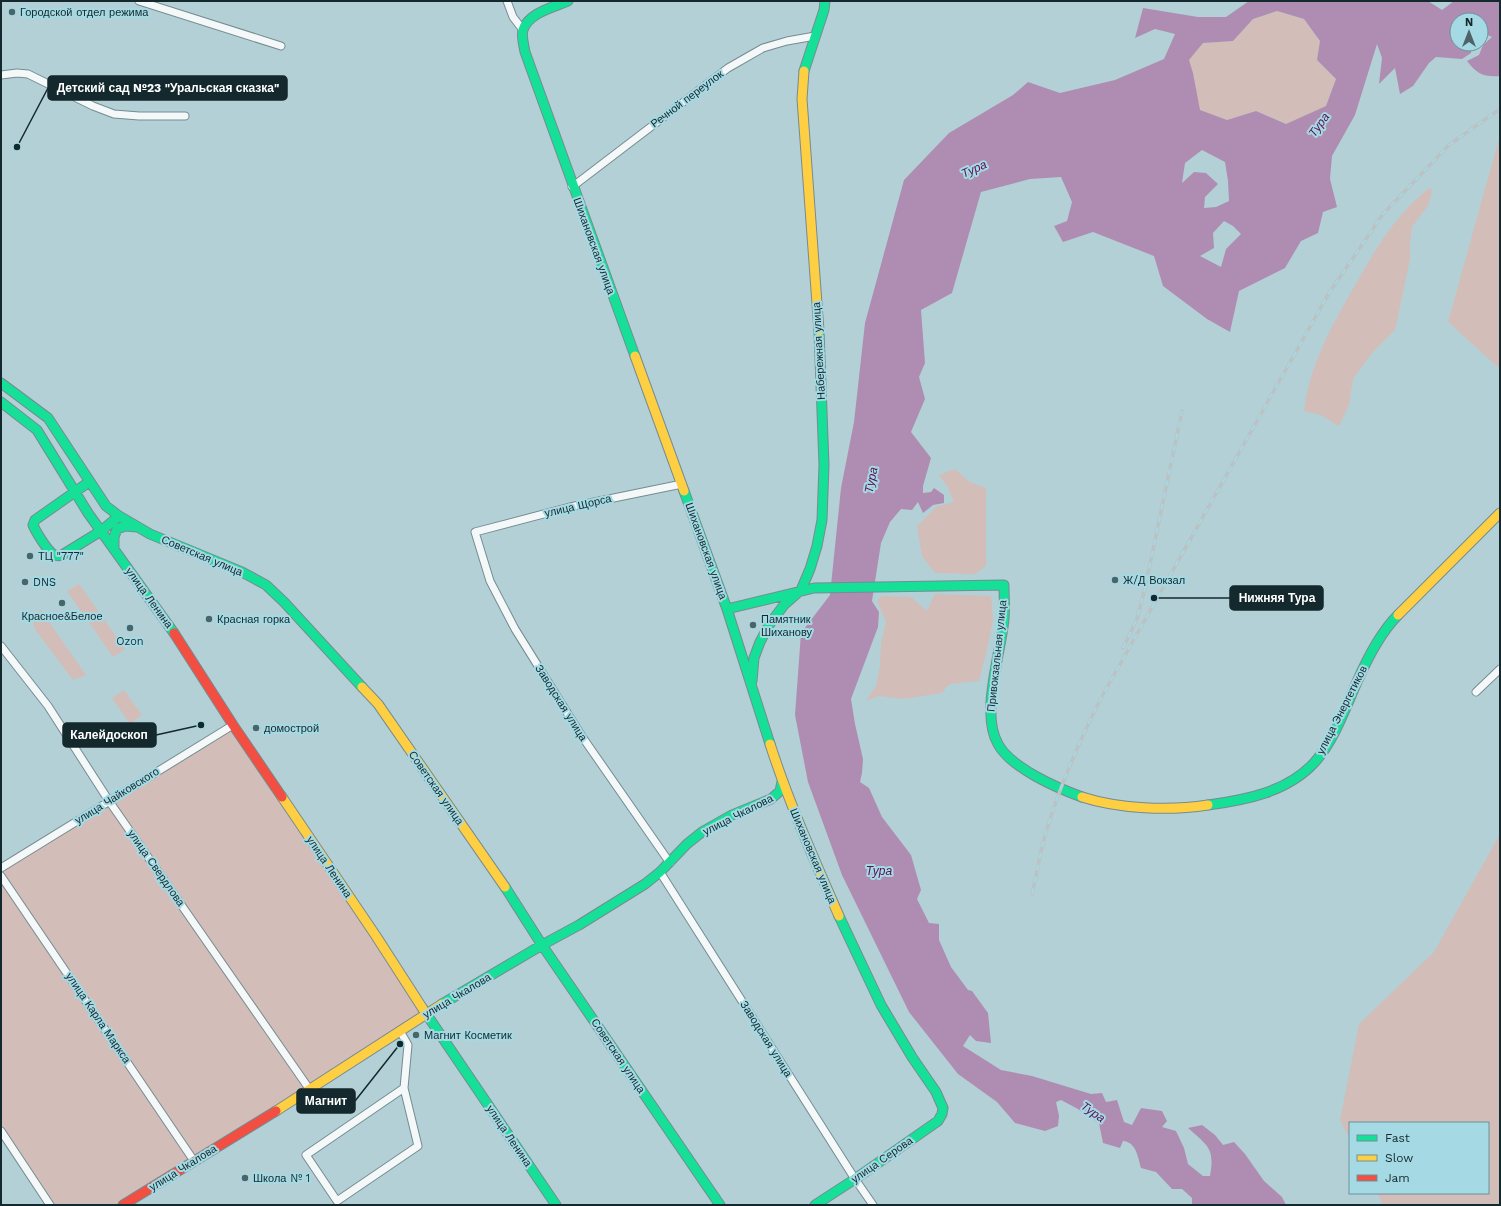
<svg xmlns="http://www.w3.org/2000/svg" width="1501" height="1206" viewBox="0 0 1501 1206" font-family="'Work Sans',sans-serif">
<rect width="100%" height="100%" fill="#b3d0d6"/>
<!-- green -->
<path fill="#d3bdb8" d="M1277,11L1304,19L1320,41L1317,60L1336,79L1326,106L1287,124L1256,111L1227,120L1199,110L1193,73L1189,60L1203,43L1233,41L1253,19Z
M1500,135V369L1448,322Z
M1429,188L1432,190L1429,204L1412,227L1410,244V259L1395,330L1372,353L1353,379L1349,405L1339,426L1321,415L1304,411C1310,364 1331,327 1354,287C1374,251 1396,214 1429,188Z
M955,469L970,482L986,488V566L975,574L935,573L922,556L917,526L936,507L954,502L947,486L939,475Z
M79,584L125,649L113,657L67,591Z
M935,594L991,596L993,620L986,654L979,681L949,684L942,693L903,699L879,696L866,701L876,686L880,666L881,643L886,622L877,601L882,596L911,597L927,611Z
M41,610L86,675L73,680L34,628L33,615Z
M124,690L142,715L130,724L112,698Z
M233,725L426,1014L123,1205H50L1,1131V868Z
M1500,834V1205H1383L1377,1193H1488V1123H1350V1139L1340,1120L1359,1024L1434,952Z"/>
<!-- water -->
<path fill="#af8db2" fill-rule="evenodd" d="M1249,1H1428L1442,10L1454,1H1500V76C1483,77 1477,74 1467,61L1479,55L1483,45L1492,37L1483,33L1481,35V20H1457V44H1474L1471,48V53L1462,59L1436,57L1429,63L1413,86L1400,94L1395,68L1379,84L1382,58L1377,44L1355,115L1332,156L1330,179L1337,207L1323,212L1318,233L1301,241L1285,268L1239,291L1230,332L1207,319L1163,286L1154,256L1093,232L1063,242L1054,226L1067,221L1072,202L1061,177L1030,179L981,192L952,293L921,310L925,363L919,377L925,399L911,432L931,458L923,486V493L931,492L934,488L944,495V503L933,505L923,513L918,502L912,510L901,509L890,522L881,543L872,601L879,612L878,627L851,699L855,724L863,759L862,773L860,782L869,788L882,817L911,855L921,890L917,899L929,923L939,924V940L951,967L968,990L972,991L988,1013L991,1043L976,1041L970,1035L963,1046L1001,1070L1032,1076L1091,1094L1102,1093L1106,1102L1117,1100L1124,1122L1132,1125L1141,1108L1162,1111L1167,1121L1162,1127L1176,1131L1184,1148L1188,1164L1203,1176H1210C1215,1148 1208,1146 1188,1128L1202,1125L1215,1135L1223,1145L1234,1142L1245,1154L1264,1181L1282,1197L1286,1205H1192V1198L1182,1189H1172L1156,1172L1141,1168C1138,1157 1136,1142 1123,1141L1120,1148L1103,1143L1099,1123L1078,1109L1061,1100L1056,1102L1059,1116L1058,1126L1045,1131L1015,1123L997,1102L958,1074L909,1012L842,875L808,782L795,715L801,633L830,595L841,488L854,422L865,323L904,180L949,133L1013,95L1028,82L1060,93L1115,80L1164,59L1175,34L1155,29L1135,38L1143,8L1198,17H1226ZM1277,11L1304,19L1320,41L1317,60L1336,79L1326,106L1286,124L1256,111L1227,120L1200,110L1193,73L1189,60L1203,43L1233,41L1253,19ZM1202,150L1225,162L1228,181L1229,201L1216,207L1204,208L1205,197L1218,184L1206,173L1194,172L1182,183L1185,163ZM1224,221L1233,226L1241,234L1226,249L1221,267L1200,256L1214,248L1213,233Z"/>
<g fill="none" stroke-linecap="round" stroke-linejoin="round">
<defs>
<path id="street" d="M139,1L281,46
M507,1L513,17L523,30
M1,75L17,73L28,74L93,106L114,114L139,116H185
M572,187L728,68L763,48L787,41L815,36
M1,646L48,706L109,801L310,1090
M1476,692L1500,669
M670,863L581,735L515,629L490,581L475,532L570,507L682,484
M1,868L233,725
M660,872L855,1179L873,1205
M1,876L194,1161
M400,1031L408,1045L404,1088L306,1155L337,1201L418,1146L404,1088
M1,1131L50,1205"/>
<path id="fast" d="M568,1C554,7 528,13 523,30C521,37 524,45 525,52L635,356
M804,71L824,10L825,1
M1,383L48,418L106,506L119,516L150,534L242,572L266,585L284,602L362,687
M1,402L37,430L88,513L174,633
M89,482L35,520L33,525C36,532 47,550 53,554C56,556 59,556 62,555L101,531L119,516
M684,491L727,609L770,744
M114,549V537L117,529L125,526L137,527
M727,609L814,588L1004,585C1004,596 1005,607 1004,619C1001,653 980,713 998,744C1011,768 1057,788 1082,797
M752,681L754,658L760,642L769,625L784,605L801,590L810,569L817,546L822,520L824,465L819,331
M1208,805C1246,800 1287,792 1314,763C1334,741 1345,709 1357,682C1367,659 1380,633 1398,615
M505,887L542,945L720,1205
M442,1004L542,945L579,925L645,884L660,872L687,844L702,832L732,815L771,799L780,791L782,782
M423,1009L556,1205
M815,1205L855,1179L938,1121L942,1114L943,1108L936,1092L912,1057L881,1005L839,916"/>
<path id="slow" d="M804,71L802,99L819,331
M635,356L684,491
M1398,615L1500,513
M362,687L378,704L505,887
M770,744C789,803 814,859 839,916
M282,797L376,936L423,1009
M1082,797C1119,809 1169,811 1208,805
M276,1111L442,1004"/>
<path id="jam" d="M174,633L233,725L282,797
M123,1205L276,1111"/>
</defs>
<!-- street casing -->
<use href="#street" stroke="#758c91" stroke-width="9"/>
<!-- fast casing -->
<use href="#fast" stroke="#758c91" stroke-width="11"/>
<!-- slow casing -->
<use href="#slow" stroke="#758c91" stroke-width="11"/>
<!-- jam casing -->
<use href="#jam" stroke="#758c91" stroke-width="11"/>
<!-- street -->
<use href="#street" stroke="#f4f8f9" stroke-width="7"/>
<!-- fast -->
<use href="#fast" stroke="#16e098" stroke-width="9"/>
<!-- slow -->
<use href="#slow" stroke="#ffcf43" stroke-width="9"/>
<!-- jam -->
<use href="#jam" stroke="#f24e42" stroke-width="9"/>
<defs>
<path id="rail" d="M1123,648L1137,619L1145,588L1182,411
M1032,894C1037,874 1040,852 1046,832C1060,785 1079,742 1101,698L1329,293L1383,214L1449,145L1500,109"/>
</defs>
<!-- rail casing -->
<use href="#rail" stroke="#bac2c3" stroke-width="3.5"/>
<!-- rail -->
<use href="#rail" stroke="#a5d9e4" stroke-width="2" stroke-dasharray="6" stroke-linecap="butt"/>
</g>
<!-- markers -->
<g fill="#4c6368" stroke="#a5d9e4" stroke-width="1.5">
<circle cx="12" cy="12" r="4"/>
<circle cx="30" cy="556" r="4"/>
<circle cx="1115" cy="580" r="4"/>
<circle cx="25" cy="582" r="4"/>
<circle cx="62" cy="603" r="4"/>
<circle cx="209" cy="619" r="4"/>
<circle cx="753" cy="625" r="4"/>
<circle cx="130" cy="628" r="4"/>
<circle cx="256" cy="728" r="4"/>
<circle cx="416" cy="1035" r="4"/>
<circle cx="245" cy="1178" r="4"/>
</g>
<g text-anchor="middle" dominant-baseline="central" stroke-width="4" stroke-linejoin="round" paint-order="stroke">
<!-- poi labels -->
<g font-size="11" fill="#14292d" stroke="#a5d9e4" text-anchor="start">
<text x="20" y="12">Городской отдел режима</text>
<text x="38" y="556">ТЦ "777"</text>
<text x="1123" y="580">Ж/Д Вокзал</text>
<text x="33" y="582">DNS</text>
<text x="62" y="616" text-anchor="middle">Красное&amp;Белое</text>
<text x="217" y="619">Красная горка</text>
<text x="761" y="619">Памятник<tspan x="761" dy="13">Шиханову</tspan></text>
<text x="130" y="641" text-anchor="middle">Ozon</text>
<text x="264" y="728">домострой</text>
<text x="424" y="1035">Магнит Косметик</text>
<text x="253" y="1178">Школа № 1</text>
</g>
<!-- street labels -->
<g font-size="11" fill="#14292d" stroke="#a5d9e4">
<text transform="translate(687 99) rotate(-37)">Речной переулок</text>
<text transform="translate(594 246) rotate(70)">Шихановская улица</text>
<text transform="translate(819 351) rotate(-93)">Набережная улица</text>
<text transform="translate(578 506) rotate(-13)">улица Щорса</text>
<text transform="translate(706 551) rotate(70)">Шихановская улица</text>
<text transform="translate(202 556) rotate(23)">Советская улица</text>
<text transform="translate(149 598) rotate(54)">улица Ленина</text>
<text transform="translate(997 656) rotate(-84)">Привокзальная улица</text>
<text transform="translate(561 703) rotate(58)">Заводская улица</text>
<text transform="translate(1342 710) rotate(-63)">улица Энергетиков</text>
<text transform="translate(436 788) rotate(55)">Советская улица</text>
<text transform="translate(117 796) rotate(-32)">улица Чайковского</text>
<text transform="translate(738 815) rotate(-27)">улица Чкалова</text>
<text transform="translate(813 856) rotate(67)">Шихановская улица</text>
<text transform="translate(329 867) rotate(56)">улица Ленина</text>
<text transform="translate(156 868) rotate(55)">улица Свердлова</text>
<text transform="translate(457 996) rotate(-31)">улица Чкалова</text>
<text transform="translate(98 1018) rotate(56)">улица Карла Маркса</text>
<text transform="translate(766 1039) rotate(58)">Заводская улица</text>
<text transform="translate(618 1056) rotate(56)">Советская улица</text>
<text transform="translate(509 1136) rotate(56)">улица Ленина</text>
<text transform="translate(882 1160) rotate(-35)">улица Серова</text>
<text transform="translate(183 1168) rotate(-32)">улица Чкалова</text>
</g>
<!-- water labels -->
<g font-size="12" font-style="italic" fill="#5d1155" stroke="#a5d9e4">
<text transform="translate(1319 125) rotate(-54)">Тура</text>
<text transform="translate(974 169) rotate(-24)">Тура</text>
<text transform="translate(871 480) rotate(-79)">Тура</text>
<text x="879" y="871">Тура</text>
<text transform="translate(1093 1112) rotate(35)">Тура</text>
</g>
</g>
<!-- callouts -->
<path fill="none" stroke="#14292d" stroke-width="1.5" d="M17 147L48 88M1154 598L1230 598M201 725L156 735M400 1044L355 1101"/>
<g fill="#14292d" stroke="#a5d9e4" stroke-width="1.5">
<circle cx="17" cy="147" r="4"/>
<circle cx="1154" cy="598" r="4"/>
<circle cx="201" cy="725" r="4"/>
<circle cx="400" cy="1044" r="4"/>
</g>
<g fill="#14292d" stroke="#14292d" stroke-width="1.5">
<rect x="48" y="76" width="239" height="24" rx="4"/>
<rect x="1230" y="586" width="93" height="24" rx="4"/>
<rect x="63" y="723" width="93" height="24" rx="4"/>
<rect x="297" y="1089" width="58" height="24" rx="4"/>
</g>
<g font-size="12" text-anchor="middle" font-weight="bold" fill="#fff">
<text x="168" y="92">Детский сад №23 "Уральская сказка"</text>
<text x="1277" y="602">Нижняя Тура</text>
<text x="109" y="739">Калейдоскоп</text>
<text x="326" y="1105">Магнит</text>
</g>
<!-- border -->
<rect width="1501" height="1206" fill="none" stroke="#14292d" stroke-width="4"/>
<!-- legend -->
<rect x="1349" y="1122" width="140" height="72" fill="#a5d9e4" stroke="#6b939b"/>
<rect x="1357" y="1135" width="20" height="6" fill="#16e098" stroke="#6b939b"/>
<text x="1385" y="1142" font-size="12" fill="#14292d">Fast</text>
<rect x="1357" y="1155" width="20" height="6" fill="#ffcf43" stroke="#6b939b"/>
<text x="1385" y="1162" font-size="12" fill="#14292d">Slow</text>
<rect x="1357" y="1175" width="20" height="6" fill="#f24e42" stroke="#6b939b"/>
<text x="1385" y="1182" font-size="12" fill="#14292d">Jam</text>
<!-- north arrow -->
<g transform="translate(1469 32)"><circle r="19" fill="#a5d9e4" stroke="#6b939b"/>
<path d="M0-3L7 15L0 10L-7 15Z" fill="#4c6368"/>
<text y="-6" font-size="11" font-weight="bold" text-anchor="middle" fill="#14292d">N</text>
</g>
</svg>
